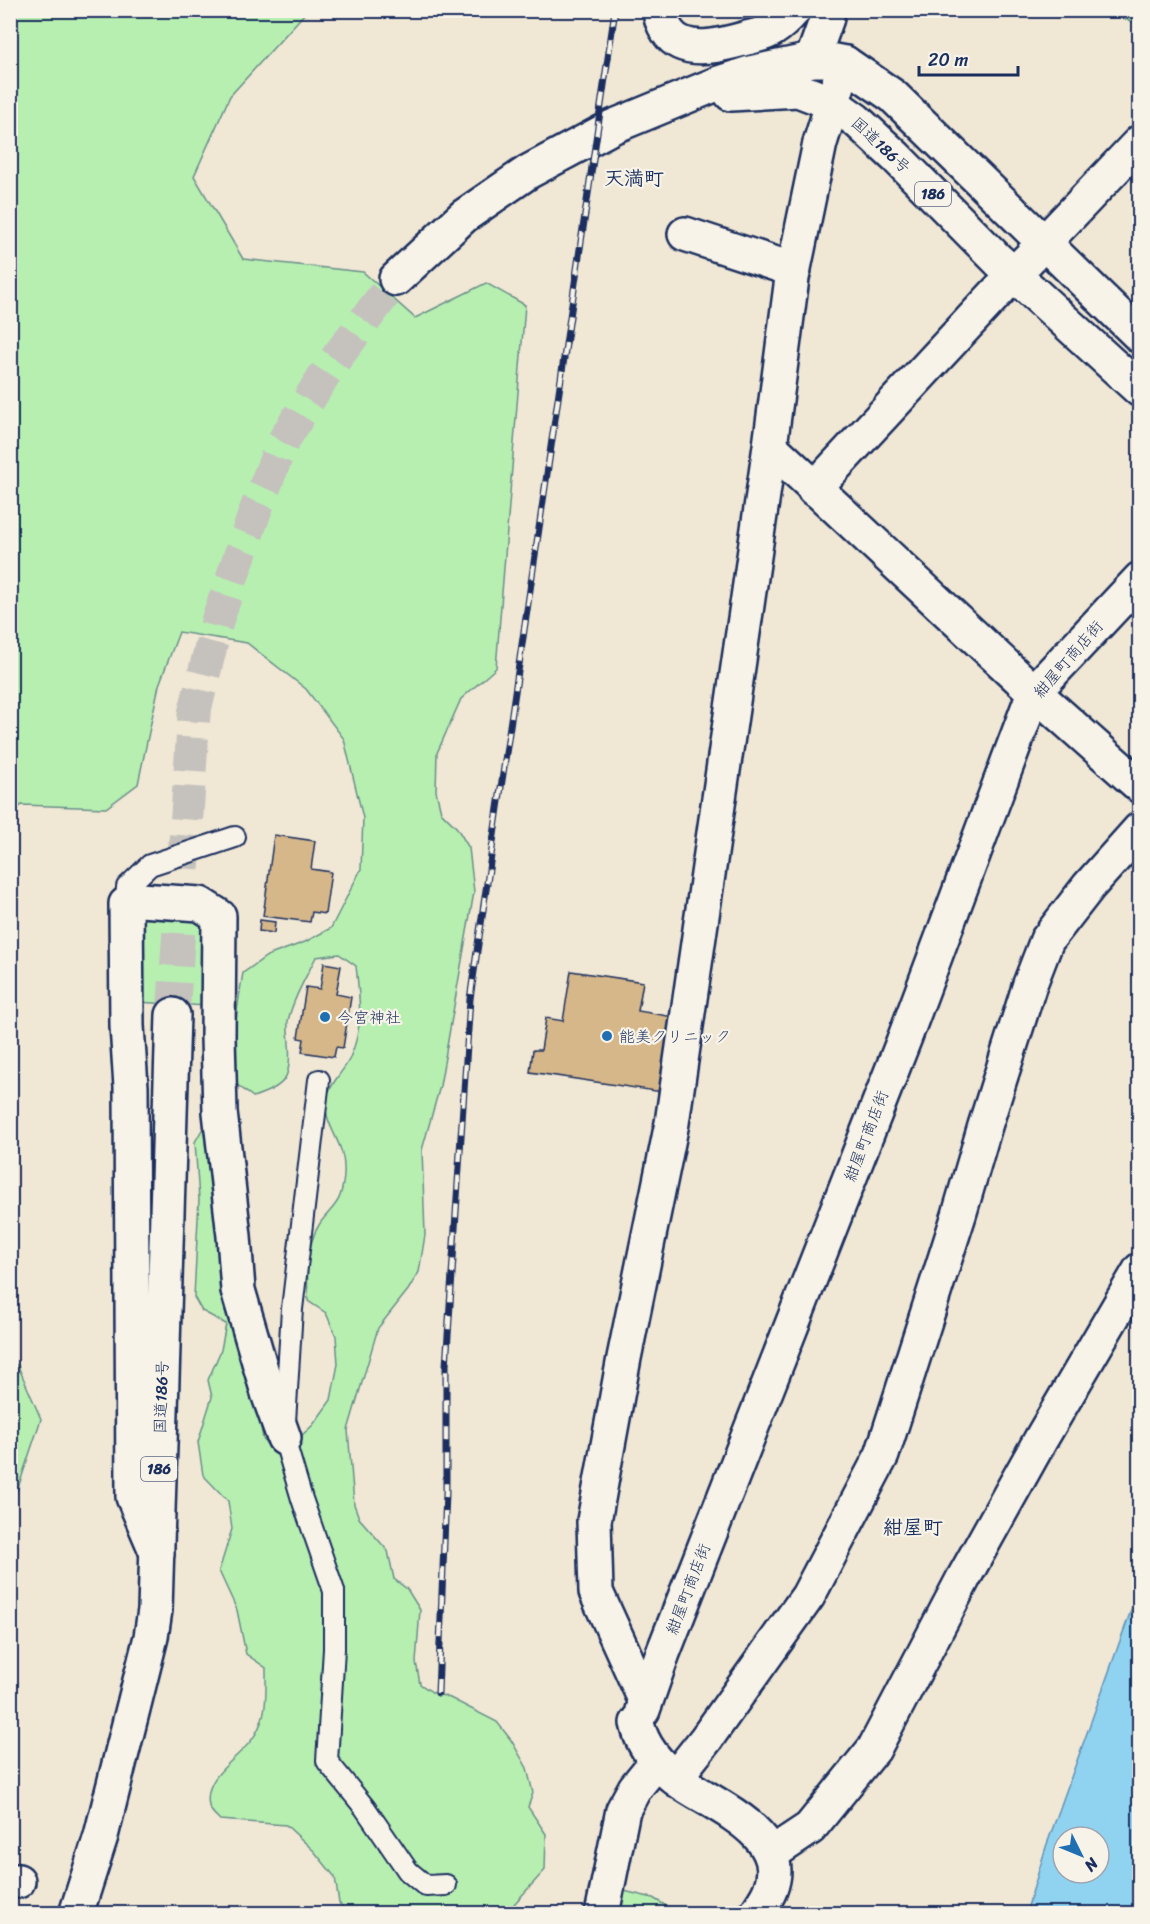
<svg xmlns="http://www.w3.org/2000/svg" width="1150" height="1924" viewBox="0 0 1150 1924" font-family="Sriracha,'Klee One',sans-serif">
<rect width="100%" height="100%" fill="#f0e7d5"/>
<filter id="ink" filterUnits="userSpaceOnUse"><feTurbulence type="fractalNoise" baseFrequency=".0167" numOctaves="2"/><feDisplacementMap in="SourceGraphic" scale="12" xChannelSelector="R" yChannelSelector="G"/><feConvolveMatrix kernelMatrix="1 2 1 2 8 2 1 2 1" color-interpolation-filters="sRGB"/></filter>
<g filter="url(#ink)">
<!-- green -->
<path fill="#b7efb1" stroke="#698f88" stroke-width="1.5" d="M11,11H307L230,96L194,176L243,259L363,272L415,318L486,283L525,305L496,668L461,699L437,753L436,791L441,812L457,828L469,848L474,892L440,1086L422,1150L425,1235L419,1272L408,1290L378,1328L348,1430L354,1504L359,1518L388,1551L394,1579L407,1589L420,1610L416,1662L420,1684L432,1692L450,1698L497,1722L511,1740L527,1768L533,1793L528,1807L546,1834L545,1870L506,1913H348L339,1903L335,1877L314,1851L286,1825L220,1820C216,1816 210,1811 209,1806C202,1774 242,1758 255,1735C268,1714 266,1692 266,1668L246,1654L237,1610L219,1571L232,1529L228,1501L203,1475L198,1442L212,1397L208,1380L221,1350L226,1324L202,1311L194,1297L199,1199L195,1142L203,1128L210,1133L263,1439L271,1450L280,1455L313,1425L331,1400L338,1364L336,1336L326,1313L308,1301C307,1278 306,1245 319,1225C324,1216 337,1206 340,1196C345,1180 346,1163 340,1147C335,1134 323,1115 326,1100C329,1085 342,1073 349,1060C364,1028 360,1001 356,966L339,954L316,957C306,977 293,999 288,1021C287,1028 289,1037 289,1044C292,1079 285,1086 253,1097L235,1083C232,1044 236,1012 243,973L267,956L305,942L331,928L361,869L363,818L344,739L306,689L247,643L179,632L159,685L138,784L106,808L22,805L11,812Z
M1109,11H1139V24L1116,16Z
M147,909L202,912L208,1006L136,1002V921Z
M11,1362L18,1366L41,1419L11,1509Z
M624,1891L653,1898L678,1913H619Z"/>
<!-- water -->
<path fill="#90d3f1" stroke="#6191b6" stroke-width="1.5" fill-rule="evenodd" d="M1139,1588V1913H1026L1046,1847ZM1063,1837H1099V1873H1063Z"/>
<!-- building -->
<path fill="#d5b789" stroke="#1b2f5e" stroke-width="1.5" d="M274,835L315,841L311,869L331,872L325,914L312,912L310,922L263,916Z
M260,920L275,922L274,933L259,931Z
M324,963L341,966L336,994L351,997L343,1048L336,1047L334,1057L302,1052L304,1039L298,1038L306,987L320,989Z
M571,971L643,982L638,1011L674,1017L662,1092L530,1072L533,1050H541L546,1018L563,1021Z"/>
<g fill="none" stroke-linecap="round" stroke-linejoin="round">
<!-- trunk-tunnel -->
<path stroke="#c5c2bd" stroke-width="33" stroke-dasharray="33 16" stroke-linecap="butt" d="M173,1015L194,714L218,618L256,509L282,443L328,369L396,279"/>
<defs>
<path id="service" d="M126,904L127,887L150,865L235,837
M319,1080L292,1309L284,1438L302,1499L334,1591V1649L327,1761L365,1808L408,1871L426,1886L446,1885"/>
<path id="minor" d="M660,10C660,18 664,26 668,32C684,56 723,45 747,38C755,36 766,34 773,29C781,24 788,17 794,10
M812,60L827,18V10
M845,63L820,143L792,278L770,446L1034,692L1140,786
M685,234L794,270
M814,489L1001,288L1140,142
M157,1553L133,1497L131,1087L127,1026L126,904L140,900L200,904L219,916L218,1037L220,1112L234,1236L238,1290L268,1393L284,1438
M646,1702L596,1592L594,1521L624,1358L672,1123L770,446
M643,1710L663,1653L905,1037L1034,692L1140,579
M675,1778L706,1739L808,1596L882,1455L959,1215L985,1126L1030,984L1047,940L1089,886L1140,829
M771,1854L810,1828L874,1749L963,1579L1041,1439L1140,1270
M10,1881H18"/>
<path id="tertiary" d="M637,1723C642,1747 659,1766 679,1781C714,1806 792,1834 770,1890C767,1898 761,1906 756,1914
M602,1914L623,1810L635,1788L657,1761"/>
<path id="trunk" d="M731,94L798,90L832,103L856,120L896,157L998,260L1140,390
M396,279L464,216L528,172L612,127L719,83L750,73L812,60H829L845,63L893,96L1140,336
M76,1914L101,1836L151,1637L155,1610L173,1015"/>
</defs>
<!-- service casing -->
<use href="#service" stroke="#1b2f5e" stroke-width="24"/>
<!-- minor casing -->
<use href="#minor" stroke="#1b2f5e" stroke-width="38"/>
<!-- tertiary casing -->
<use href="#tertiary" stroke="#1b2f5e" stroke-width="38"/>
<!-- trunk casing -->
<use href="#trunk" stroke="#1b2f5e" stroke-width="38"/>
<!-- service -->
<use href="#service" stroke="#f7f3e8" stroke-width="20"/>
<!-- minor -->
<use href="#minor" stroke="#f7f3e8" stroke-width="33"/>
<!-- tertiary -->
<use href="#tertiary" stroke="#f7f3e8" stroke-width="33"/>
<!-- trunk -->
<use href="#trunk" stroke="#f7f3e8" stroke-width="33"/>
<defs>
<path id="rail" d="M438,1693L446,1493V1366L470,999L615,10"/>
</defs>
<!-- rail casing -->
<use href="#rail" stroke="#1b2f5e" stroke-width="7"/>
<!-- rail -->
<use href="#rail" stroke="#f7f3e8" stroke-width="4.5" stroke-dasharray="14" stroke-linecap="butt"/>
</g>
</g>
<!-- markers -->
<g fill="#1f6fb2" stroke="#f7f3e8" stroke-width="2">
<circle cx="325" cy="1017" r="6"/>
<circle cx="607" cy="1036" r="6"/>
</g>
<g text-anchor="middle" dominant-baseline="central" stroke-width="4.5" stroke-linejoin="round" paint-order="stroke">
<!-- shield labels -->
<g fill="#f7f3e8" stroke="#5d6a87" stroke-width="1.5">
<rect x="915" y="182" width="36" height="24" rx="4.5"/>
<rect x="141" y="1457" width="36" height="24" rx="4.5"/>
</g>
<g font-size="15" font-weight="bold" fill="#1b2f5e">
<text x="933" y="194">186</text>
<text x="159" y="1469">186</text>
</g>
<!-- street labels -->
<g font-size="16" fill="#1b2f5e" stroke="#f7f3e8">
<text transform="translate(881 145) rotate(43)">国道186号</text>
<text transform="translate(1068 659) rotate(-49)">紺屋町商店街</text>
<text transform="translate(866 1136) rotate(-69)">紺屋町商店街</text>
<text transform="translate(161 1397) rotate(-88)">国道186号</text>
<text transform="translate(688 1589) rotate(-69)">紺屋町商店街</text>
</g>
<!-- poi labels -->
<g font-size="16" fill="#1b2f5e" stroke="#f7f3e8" text-anchor="start">
<text x="337" y="1017">今宮神社</text>
<text x="619" y="1036">能美クリニック</text>
</g>
<!-- quarter labels -->
<g font-size="20" font-weight="bold" fill="#1b2f5e" stroke="#f7f3e8">
<text x="634" y="178">天満町</text>
<text x="913" y="1527">紺屋町</text>
</g>
</g>
<!-- margin -->
<rect width="1150" height="1924" fill="none" stroke="#f7f3e8" stroke-width="36"/>
<rect x="18" y="18" width="1114" height="1888" fill="none" stroke="#1b2f5e" stroke-width="2" filter="url(#ink)"/>
<!-- north arrow -->
<g transform="translate(1081 1855) rotate(133)"><circle r="28" fill="#f7f3e8" stroke="#9fa5b1" stroke-width="1.5"/>
<path d="M0-4.5L10 22L0 15L-10 22Z" fill="#1f6fb2"/>
<text y="-9" font-size="16" font-weight="bold" text-anchor="middle" fill="#1b2f5e">N</text>
</g>
<!-- scale -->
<path d="M919 66v9h99v-9" fill="none" stroke="#1b2f5e" stroke-width="3"/>
<text x="928" y="66" font-size="18" fill="#1b2f5e" stroke="#f7f3e8" stroke-width="4.5" paint-order="stroke">20 m</text>
</svg>
